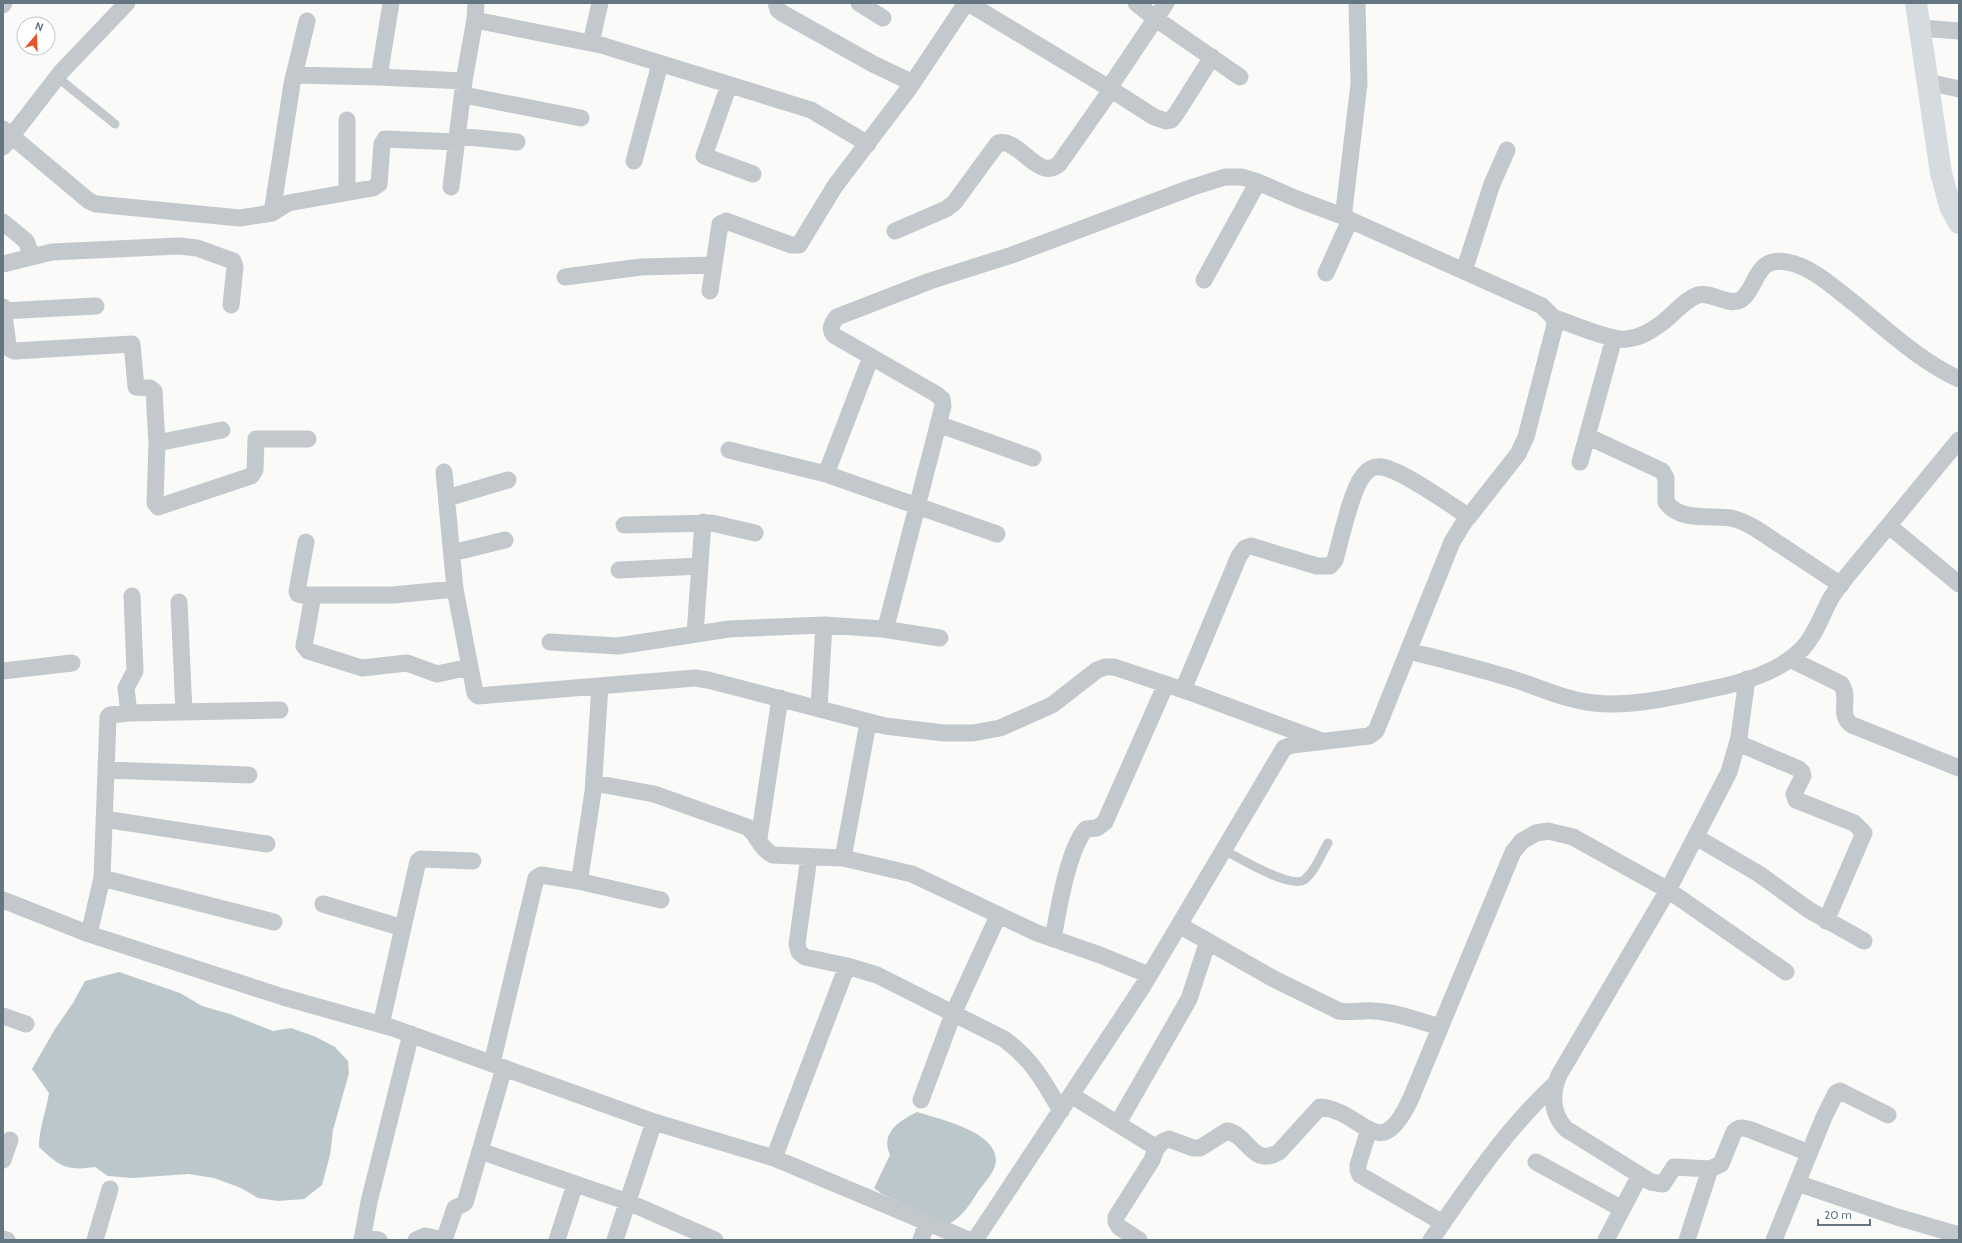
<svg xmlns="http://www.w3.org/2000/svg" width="1962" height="1243" viewBox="0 0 1962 1243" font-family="Cabin,sans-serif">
<rect width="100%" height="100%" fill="#fafaf8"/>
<!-- water -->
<path fill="#bbc7cb" d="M119,972L180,993L202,1006L230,1014L273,1031L291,1028L316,1037L335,1047L348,1061L349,1073L333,1130L330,1155L322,1185L304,1199L278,1201L258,1198L241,1188L214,1178L188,1174L132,1178L108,1176L95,1167C67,1171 60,1167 39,1147C39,1127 46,1113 49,1093L32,1069L55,1029L73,1003L85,981Z
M917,1112C938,1119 997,1131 996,1161C995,1172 985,1182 979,1190C971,1203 963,1216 949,1224L882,1194L874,1188L890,1155C880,1133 899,1121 917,1112Z"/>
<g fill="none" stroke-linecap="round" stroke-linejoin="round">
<!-- lane -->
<path stroke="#c3c8cc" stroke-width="9" d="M57,77L115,124
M1224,850C1239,858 1290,889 1304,880C1315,872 1321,854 1328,843"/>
<!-- street -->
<path stroke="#c3c8cc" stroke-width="17" d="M391,3L379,77L464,81
M476,3L475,19L480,21L601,45L811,110L868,144
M776,3L778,10L782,13L873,64L913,83
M859,3L883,18
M1136,3L1156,19L1240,77
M3,5L4,3
M1920,28L1959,31
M591,43L600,3
M294,75L379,77
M1928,82L1959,89
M729,85L704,156L753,174
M1109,88L1154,117L1166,121L1171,120L1176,114L1212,57
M464,95L581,118
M347,120V192
M3,129L89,201L96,204L240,218L272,213L288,203L373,188L379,184L382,144L385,139L456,142
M457,136L517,142
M3,147L62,71L127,3
M634,161L660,64
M451,187L464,81L475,19
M272,213L292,84L307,21
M3,222L26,241L32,256
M895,231L946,209L954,203L998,143C1020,138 1038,182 1059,164L1111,90
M3,264L52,252L179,246L197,248L233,261L235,267L231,305
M1464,271L1492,184L1507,150
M1326,273L1350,220
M565,277L641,267L714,265
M1204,280L1258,182
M710,291L720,224L726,221L791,245H799L835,186L910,87L964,6L968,3L1109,88L1166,3
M3,307L8,345L10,349L15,351L132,344L136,387L150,388L154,391L157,443L155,503L158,507L251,476L255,470L256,439H308
M3,311L96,306
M1554,318C1571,323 1610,341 1626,339C1640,338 1651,331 1662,323C1673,315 1684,300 1698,295C1711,291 1730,308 1742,299C1758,286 1755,256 1787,262C1813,267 1834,288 1854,303C1887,330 1920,361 1959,379
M938,424L1033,458
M1587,436L1662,471L1666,478V502C1679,522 1712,515 1731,518C1749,522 1765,535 1779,544C1800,558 1820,571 1841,585
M157,443L222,430
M729,450L826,474L997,534
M1580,462L1614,338
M444,472L455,589L475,693L478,696L695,678L708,680L885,726L944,733H973L1000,728L1052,705L1097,670L1105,667H1114L1195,694L1319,740
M826,474L871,357
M447,498L508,480
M624,525L712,523L755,533
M1889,526L1959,584
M306,542L297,591L298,594L301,595H393L455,589
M452,553L505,540
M619,570L700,566
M313,595L304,646L308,651L362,668L407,663L437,674L470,667
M179,602L184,712
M883,629L940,638
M695,634L703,522
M550,642L618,646L729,629L824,625L883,629L887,623L943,406L942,399L936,394L835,336C828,329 832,323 837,317L930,281L1012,255L1193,187L1225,177H1242L1258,182L1297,199L1345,217
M1409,651C1444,660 1481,669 1516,680C1543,689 1566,700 1594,703C1633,707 1673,697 1711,689C1742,683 1780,672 1803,648C1816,634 1822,614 1831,598C1836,590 1842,583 1847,576L1959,440
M1790,659L1841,684C1851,698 1837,715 1852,725L1959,768
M3,671L72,663
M1747,679L1739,737L1729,772L1668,890L1559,1075C1551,1094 1551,1113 1566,1129L1651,1182L1663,1184L1674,1167L1710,1169L1721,1164L1734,1132C1740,1126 1744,1128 1751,1130L1809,1153
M1183,690L1239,556L1245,548L1251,546L1317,566H1330L1335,560C1341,540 1351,490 1363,476C1367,470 1374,466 1381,467C1401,469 1451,505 1469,517
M819,708L824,625
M129,713L126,688L135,671L132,596
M1738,743L1799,769L1802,772L1803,776L1794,794L1796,800L1854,823L1864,833L1826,921
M106,770L249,775
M594,783L654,794L747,827C758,835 760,849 773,855L843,858L912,874L1037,933L1100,955L1149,975
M104,819L267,844
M1696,837L1759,874L1809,910L1864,941
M759,838L780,698
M809,857L797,944L799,952L805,957L847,966L877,975L1004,1039C1032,1059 1044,1082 1061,1111
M843,858L868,723
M102,878L274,922
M578,881L661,900
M3,900L89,934L283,997L393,1028L654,1122L774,1158L969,1240
M323,904L403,928
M1179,925L1274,979L1339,1011C1351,1013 1362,1010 1374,1011C1396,1012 1419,1021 1440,1027
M89,934L102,878L108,717L110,715L129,713L280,710
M1053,939C1058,911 1068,849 1086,829L1097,828L1105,822L1166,684
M3,1016L26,1024
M381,1025L418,861L421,859L473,861
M492,1063L536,878L541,875L578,881L580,877L593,792L600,686
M1071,1095L1152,1145L1156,1149L1152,1160L1116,1217V1222L1119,1227L1139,1240
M921,1100L953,1014L998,916
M1118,1123L1189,999L1208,941
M1369,1129L1358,1165V1170L1360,1175L1443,1223
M1156,1149L1162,1142L1169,1139L1193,1148H1200L1227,1131C1248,1134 1252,1168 1279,1152L1320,1107C1365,1111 1379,1168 1411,1098L1513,852L1522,841L1536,833L1548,831L1573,837L1668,890L1786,972
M480,1151L628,1202L715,1240
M774,1158L847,966
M3,1160L10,1140
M1536,1162L1622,1209
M1797,1183L1897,1217L1959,1235
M363,1237L379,1240
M3,1239L7,1240
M95,1240L110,1189
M362,1240L369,1202L411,1034
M416,1240L425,1236L444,1240
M444,1240L455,1208L465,1203L504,1068
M557,1240L575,1184
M615,1240L654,1122
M921,1240L927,1222
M975,1240L1143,986L1284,748L1292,745L1369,736L1376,731L1452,542L1463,524L1518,454L1526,437L1555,325L1554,318L1542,306L1350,220L1345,217L1344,210L1359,84L1357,3
M1431,1240C1469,1185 1506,1129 1556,1083
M1606,1240L1640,1175
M1687,1240L1710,1169
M1774,1240L1824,1117L1836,1093L1840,1091L1888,1115"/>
<!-- secondary -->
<path stroke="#d6dbdf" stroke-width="22" d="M1916,3L1941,173L1950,206L1959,223"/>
</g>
<!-- border -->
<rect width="1962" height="1243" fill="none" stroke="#657683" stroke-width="8"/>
<!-- north arrow -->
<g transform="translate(36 36) rotate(19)"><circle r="19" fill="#ffffff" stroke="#c1c8cd"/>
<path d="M0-3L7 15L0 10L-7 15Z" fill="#e4572e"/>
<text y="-6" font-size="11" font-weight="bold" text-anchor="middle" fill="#657683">N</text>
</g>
<!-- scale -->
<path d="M1818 1219v6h52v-6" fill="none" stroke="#657683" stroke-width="2"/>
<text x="1824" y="1219" font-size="12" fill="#657683" stroke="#ffffff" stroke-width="3" paint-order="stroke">20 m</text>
</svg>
